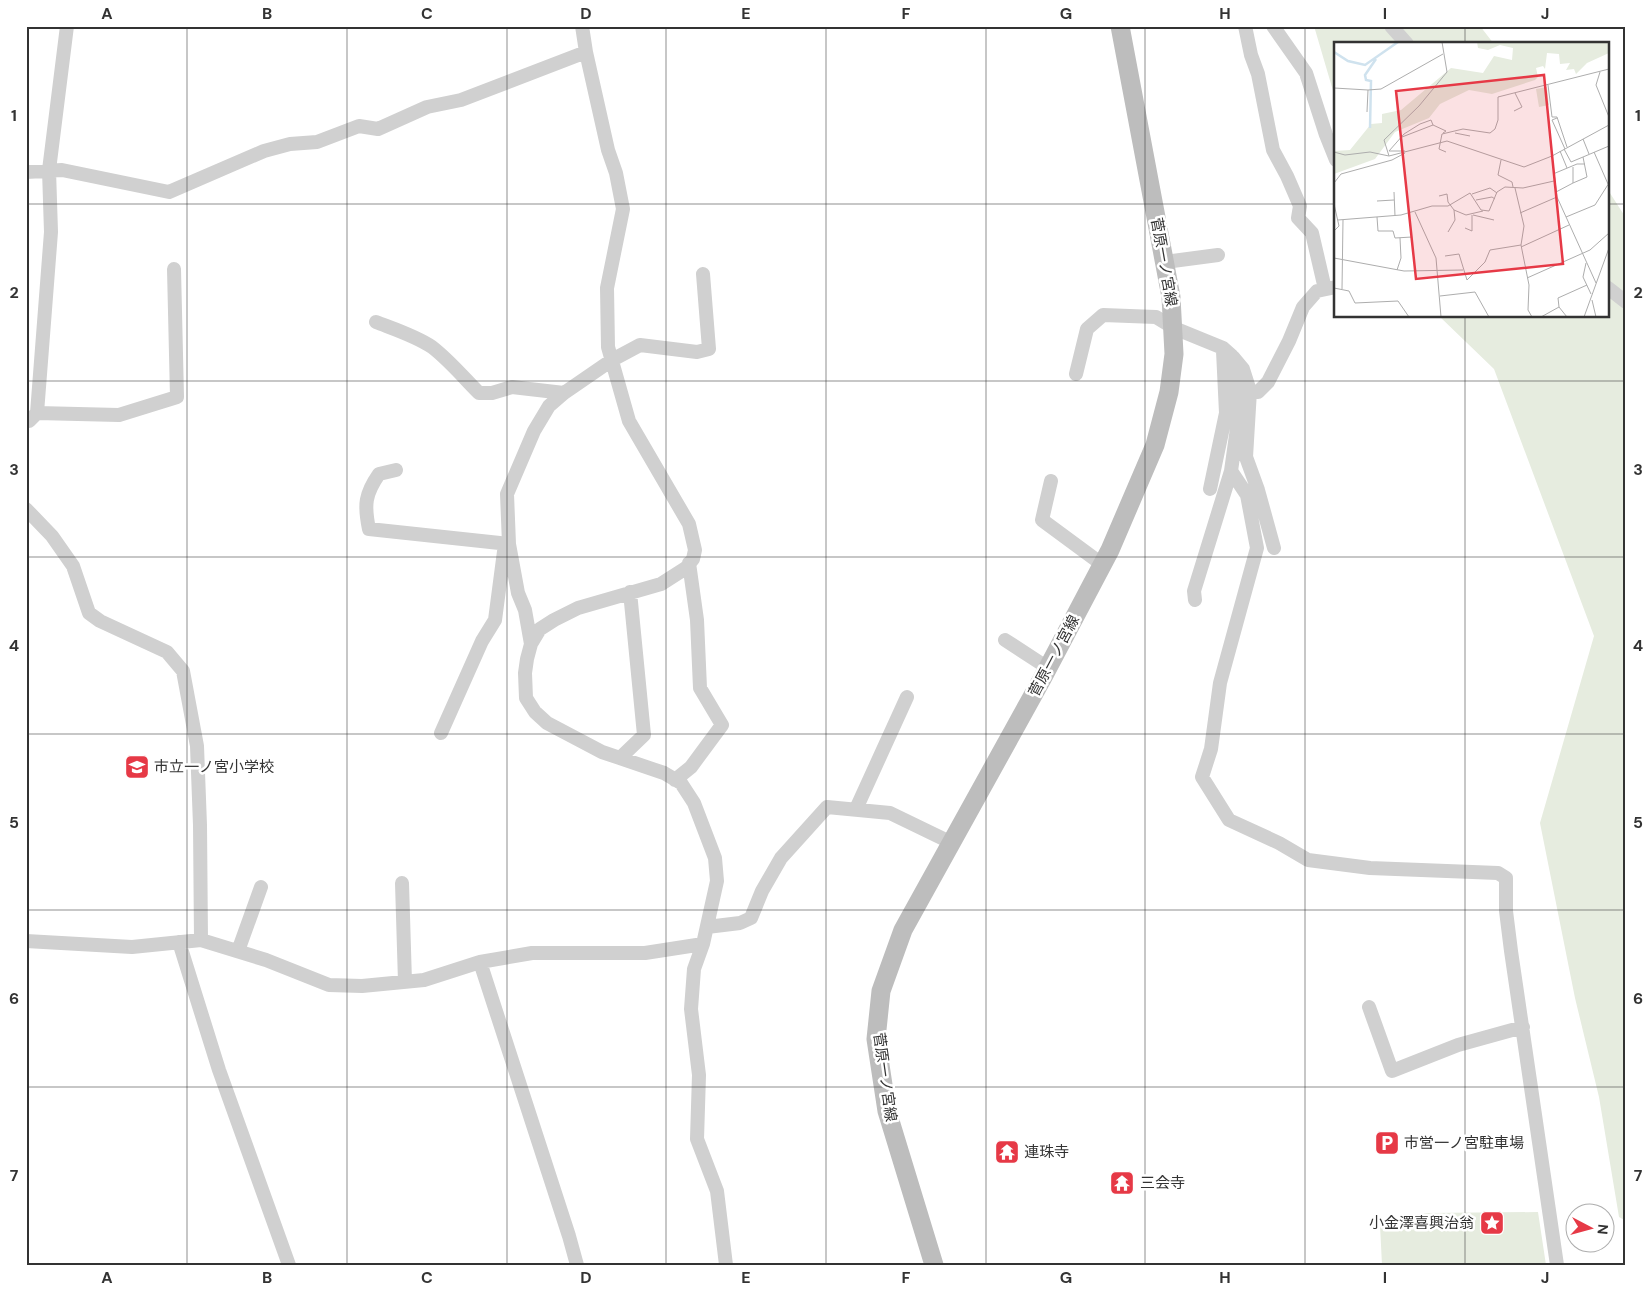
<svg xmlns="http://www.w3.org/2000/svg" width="1652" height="1291" viewBox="0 0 1652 1291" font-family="'DM Sans','Noto Sans JP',sans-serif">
<rect width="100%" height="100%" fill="#fff"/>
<!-- green -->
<path fill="#e6ecdf" d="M1314,26H1480L1494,44H1336V101Z
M1608,190L1626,218V1221L1619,1217L1599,1097L1575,998L1540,823L1594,636L1494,369L1439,316H1608Z
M1538,1212L1546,1265H1382L1380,1225L1383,1222L1427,1213Z"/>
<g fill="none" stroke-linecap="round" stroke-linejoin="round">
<!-- minor -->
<path stroke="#d0d0d0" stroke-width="14" d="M582,26L586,52L608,150L616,173L623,209L607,288L608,347L629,421L689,524L695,550L693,559L686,568L661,584L578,608L554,620L540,629L531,644L527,659L525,673L526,698L535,712L547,723L602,752L664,773L681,783L694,803L715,858L717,881L703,944L694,969L691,1009L699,1075L697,1139L717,1191L726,1265
M1245,26L1251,55L1258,74L1273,150L1287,176L1300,206L1298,218L1312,233L1325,289
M1273,26L1306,73L1326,135L1336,160
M1391,26L1407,44
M26,172L62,170L169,192L264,151L290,144L317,142L359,126L378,129L427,107L461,100L586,52
M1165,262L1218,255
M1608,288L1626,302
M376,322C394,329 416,336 432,347C449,360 464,378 479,393H492L512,387L564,393L612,360L640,345L697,352L709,349L703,274
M1233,357L1243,369L1250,391L1258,392L1268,382L1289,341L1303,307L1317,291L1336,287
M1076,374L1087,329L1103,315L1156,317L1174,328L1223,348L1232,356L1239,414L1231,471L1247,495L1257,548L1220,683L1211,749L1202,777L1229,820L1279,843L1308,860L1370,868L1498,873L1506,878V911L1511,951L1557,1265
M1250,391L1246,457L1258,490L1274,548
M37,413L119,415L177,397L174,269
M26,421H29L37,413L51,232L49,170L67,26
M396,470L379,474C365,494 364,505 369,529L509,544
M1051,481L1042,520L1103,565
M1210,489L1226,413L1223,351
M26,509L52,536L73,566L89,613L100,621L167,652L183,671L197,746L200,825L201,940
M1195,600L1194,591L1231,471
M1005,640L1048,668
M531,644L525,610L518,593L509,544L507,494L534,431L549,406L564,393
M441,733L482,641L495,620L505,544
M620,758L644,735L630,592
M675,780L691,767L722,725L700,688L697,620L689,563
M856,809L907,697
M402,883L405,982
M707,927L740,923L751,918L762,891L781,858L827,807L890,813L952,843
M26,941L132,947L201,940L266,960L329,985L362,986L424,980L480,962L532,953H645L703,944
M179,942L219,1070L289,1265
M238,951L261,887
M480,962L569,1236L577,1265
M1369,1007L1392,1071L1458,1045L1523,1027"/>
<!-- secondary -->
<path stroke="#bdbdbd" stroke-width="19" d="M934,1265L887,1111L876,1039L881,991L903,930L1042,679L1110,550L1155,445L1169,392L1174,354L1171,297L1120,26"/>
</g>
<!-- grid -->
<path fill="none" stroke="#333" stroke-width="1" stroke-opacity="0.55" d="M187,26V1265M347,26V1265M507,26V1265M666,26V1265M826,26V1265M986,26V1265M1145,26V1265M1305,26V1265M1465,26V44M26,204H1336M1608,204H1626M1465,316V1265M26,381H1626M26,557H1626M26,734H1626M26,910H1626M26,1087H1626"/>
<!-- icons -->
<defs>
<symbol id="school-square" viewBox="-11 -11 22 22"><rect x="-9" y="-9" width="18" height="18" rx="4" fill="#e63946" stroke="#fff"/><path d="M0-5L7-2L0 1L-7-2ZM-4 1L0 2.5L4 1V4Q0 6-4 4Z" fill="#fff"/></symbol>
<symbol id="parking-square" viewBox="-11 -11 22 22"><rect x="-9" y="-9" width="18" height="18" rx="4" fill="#e63946" stroke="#fff"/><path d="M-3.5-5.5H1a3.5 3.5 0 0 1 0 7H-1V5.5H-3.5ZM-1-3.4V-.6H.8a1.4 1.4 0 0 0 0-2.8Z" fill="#fff"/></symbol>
<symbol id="temple-square" viewBox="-11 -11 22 22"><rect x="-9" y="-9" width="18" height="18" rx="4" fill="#e63946" stroke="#fff"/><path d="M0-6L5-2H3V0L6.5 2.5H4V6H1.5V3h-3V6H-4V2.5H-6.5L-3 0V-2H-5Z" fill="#fff"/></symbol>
<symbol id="sight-square" viewBox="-11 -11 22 22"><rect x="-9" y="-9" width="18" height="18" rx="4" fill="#e63946" stroke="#fff"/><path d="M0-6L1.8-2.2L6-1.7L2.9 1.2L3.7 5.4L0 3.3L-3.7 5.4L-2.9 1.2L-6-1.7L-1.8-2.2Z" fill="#fff"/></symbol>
</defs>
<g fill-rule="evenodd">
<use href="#school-square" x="123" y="753" width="28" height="28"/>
<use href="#parking-square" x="1373" y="1129" width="28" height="28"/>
<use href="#temple-square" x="993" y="1138" width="28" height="28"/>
<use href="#temple-square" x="1108" y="1169" width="28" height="28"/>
<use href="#sight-square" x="1478" y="1209" width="28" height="28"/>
</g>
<g text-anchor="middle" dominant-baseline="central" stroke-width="5" stroke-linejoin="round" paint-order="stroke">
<!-- street labels -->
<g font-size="15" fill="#333" stroke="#fff">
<text transform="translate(1164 262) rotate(80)">菅原一ノ宮線</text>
<text transform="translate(1054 656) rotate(-62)">菅原一ノ宮線</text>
<text transform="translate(885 1077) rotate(82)">菅原一ノ宮線</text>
</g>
<!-- poi labels -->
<g font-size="15" fill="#333" stroke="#fff" text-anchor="start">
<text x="154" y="767">市立一ノ宮小学校</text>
<text x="1404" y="1143">市営一ノ宮駐車場</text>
<text x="1024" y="1152">連珠寺</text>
<text x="1140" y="1183">三会寺</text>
<text x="1474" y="1223" text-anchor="end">小金澤喜興治翁</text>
</g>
</g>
<!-- overview -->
<g transform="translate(1334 42)">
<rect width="275" height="275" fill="#fff"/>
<path d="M143,0H275V11L253,21L242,32L240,27L232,28L236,21L226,22L225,12L213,11L211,27L209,24L202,26L204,35L201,38L158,52L135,48L106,62L95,76L61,90L41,117L0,132V109L16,108L37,82L48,81V72L67,68L117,26L149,31L160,14L178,18L179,6L166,3L154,8L144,6ZM213,45L215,63L205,65L202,47Z" fill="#e6ecdf"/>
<path fill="none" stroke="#cfe2ee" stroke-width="2.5" d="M0,10L14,19L31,23L64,0M36,86L37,39L32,38L31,33L42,17"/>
<path fill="none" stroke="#adadad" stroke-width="1" d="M266,30L262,43L275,75M214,43L218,75H223L233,105M0,46L34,48L33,70M34,48L47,47L109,12M180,69L188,65L181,51M223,76L218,78L231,107M121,91L136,94M68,95L99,83M249,97L255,112M230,107L237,120L249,115M71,109H55L70,92L86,82L97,78L99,83L112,89L109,91M226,109L233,126M0,110L11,113L36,110L55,114L113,99L190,125L218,114L275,83M112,110L105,107L108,92L129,87L156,91L161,87L164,78V55L275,27M260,110L274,142M55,114L50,98L85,64L113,30L108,0M218,114L223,155L262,241M167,118L164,133L178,140L179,145M219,132L243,122H251M0,141L7,132L58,118L71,111M239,141L253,135L249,115L275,104M181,146L190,184L187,203L195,243L194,268L198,275M60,150L61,174M222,150L239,141V125M138,152L156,146L163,151M105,154L113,152L114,160L120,168L121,178L114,190M142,158L158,155L161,157M43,159L60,158M0,162L5,184L0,189M120,168L132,173L149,169M81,170L102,216L107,275M186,171L223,155M139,173L160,178M43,175L44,189H59L61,196L78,195M232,175L261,163L275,141M4,178L67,173L98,164H114L136,151L147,168L155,169L163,150L171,145L189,146L220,139M131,186L138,189V173M187,205L235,183M111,214L125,212L133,238L151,220L156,208L187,203M0,216L70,229L129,228M252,221L249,235L257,252M63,228L67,216L66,196M193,236L256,208L275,191M0,246L15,249L21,261L64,259L75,275M8,247L9,178M106,254L141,250L155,275M258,258L262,275M207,275L225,265M233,275L225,265L224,256L253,243M250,275L275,206"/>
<path fill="#e63946" fill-opacity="0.15" stroke="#e63946" stroke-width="2.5" d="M210,33L229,222L82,237L62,49Z"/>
<rect width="275" height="275" fill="none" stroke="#333" stroke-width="2.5"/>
</g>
<!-- border -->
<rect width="1652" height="1291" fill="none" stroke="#ffffff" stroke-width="55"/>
<!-- north arrow -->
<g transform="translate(1590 1228) rotate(96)"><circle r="24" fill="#ffffff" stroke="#adadad"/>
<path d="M0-4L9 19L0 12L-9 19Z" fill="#e63946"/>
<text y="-8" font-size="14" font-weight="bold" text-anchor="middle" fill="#333333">N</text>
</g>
<rect x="28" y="28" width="1596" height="1236" fill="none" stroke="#333" stroke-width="2"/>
<g font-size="16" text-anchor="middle" font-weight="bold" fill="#333">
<text x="107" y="19">A</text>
<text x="267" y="19">B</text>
<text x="427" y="19">C</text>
<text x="586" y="19">D</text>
<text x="746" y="19">E</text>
<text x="906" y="19">F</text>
<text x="1066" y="19">G</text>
<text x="1225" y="19">H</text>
<text x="1385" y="19">I</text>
<text x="1545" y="19">J</text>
<text x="14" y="121">1</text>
<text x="1638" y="121">1</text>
<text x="14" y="298">2</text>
<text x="1638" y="298">2</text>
<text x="14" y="475">3</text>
<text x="1638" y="475">3</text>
<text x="14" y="651">4</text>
<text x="1638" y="651">4</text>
<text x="14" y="828">5</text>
<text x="1638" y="828">5</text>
<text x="14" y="1004">6</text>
<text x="1638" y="1004">6</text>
<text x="14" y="1181">7</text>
<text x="1638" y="1181">7</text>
<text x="107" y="1283">A</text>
<text x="267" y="1283">B</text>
<text x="427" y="1283">C</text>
<text x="586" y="1283">D</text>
<text x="746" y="1283">E</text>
<text x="906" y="1283">F</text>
<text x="1066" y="1283">G</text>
<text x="1225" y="1283">H</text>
<text x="1385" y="1283">I</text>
<text x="1545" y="1283">J</text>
</g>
</svg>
